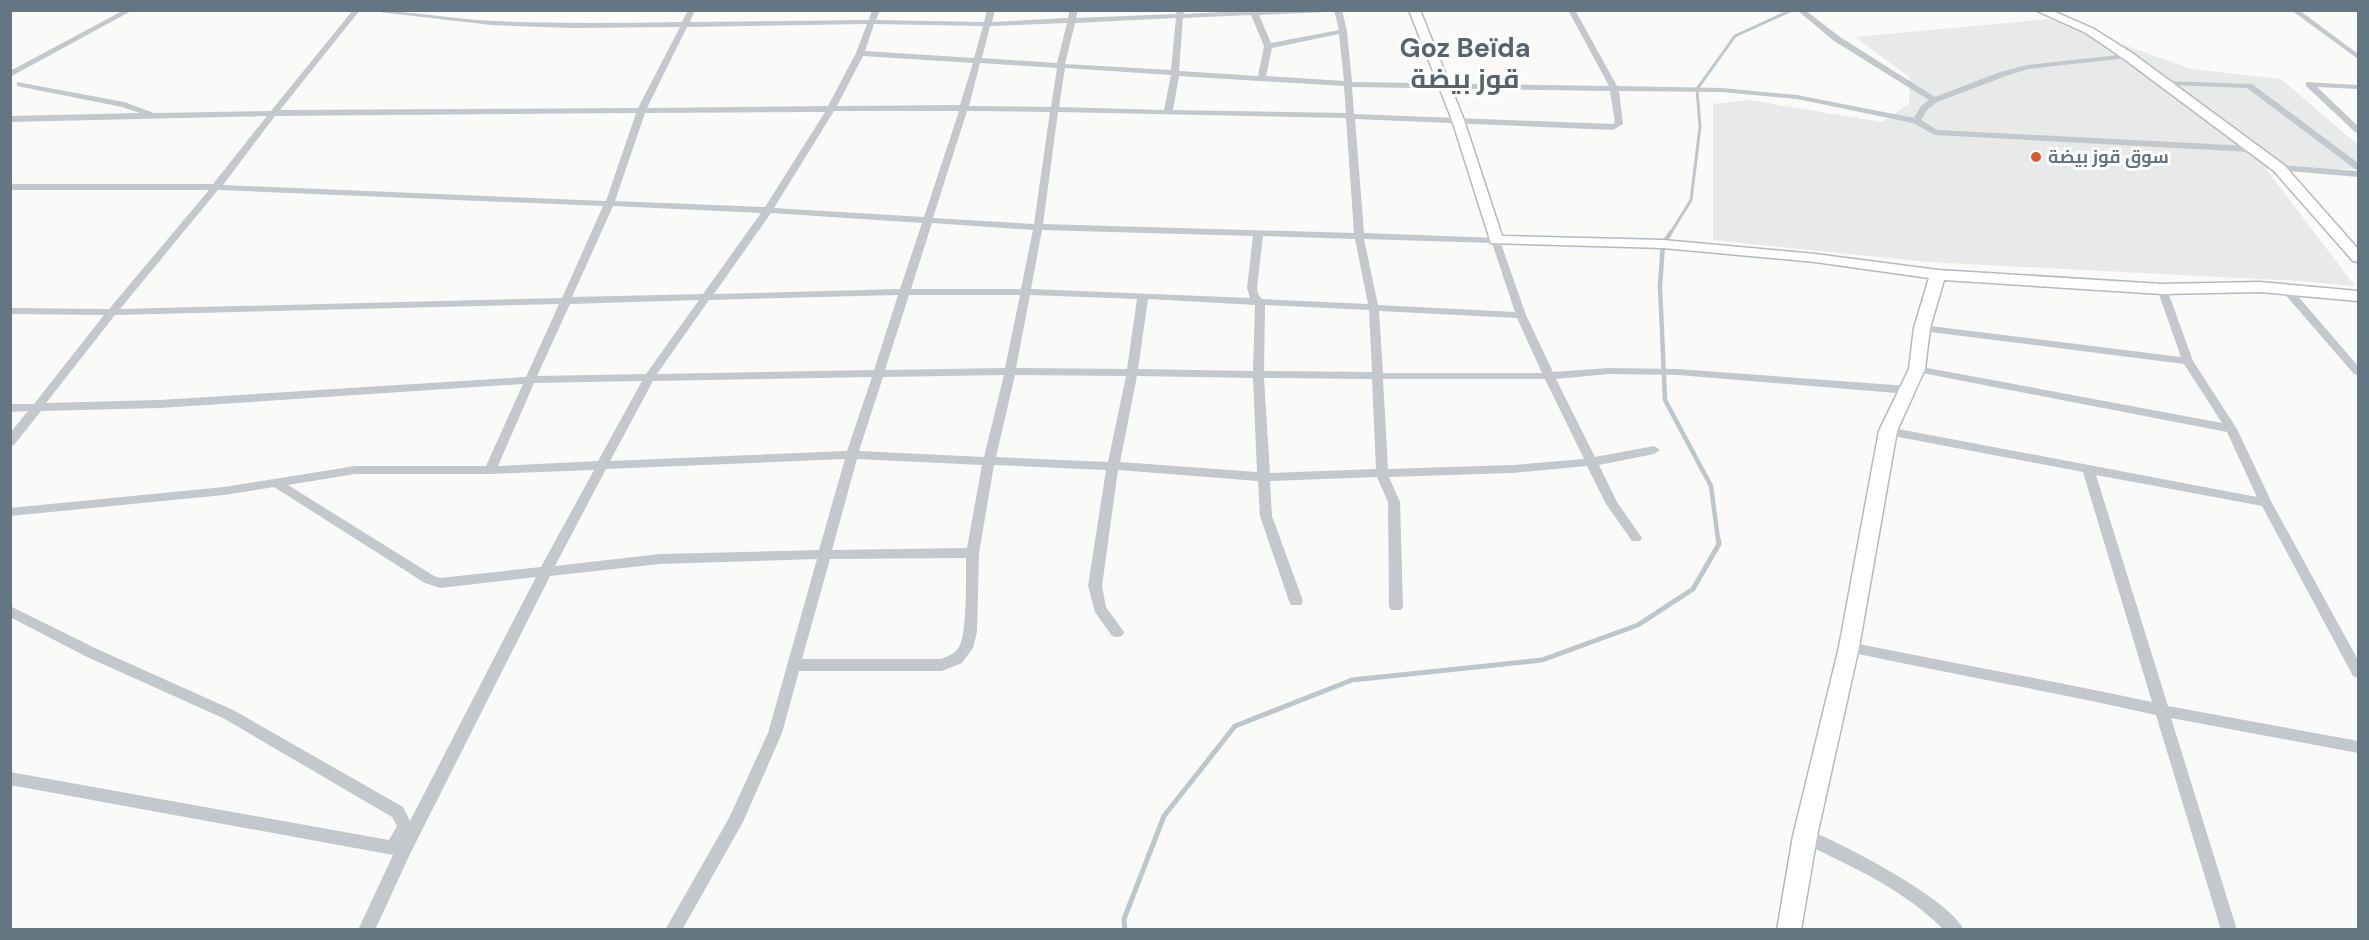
<svg xmlns="http://www.w3.org/2000/svg" width="2369" height="940" viewBox="0 0 2369 940" font-family="'DM Sans',Cairo,sans-serif">
<rect width="100%" height="100%" fill="#fafaf8"/>
<!-- built -->
<path fill="#e8e9e9" d="M2049,19L2192,69L2281,79L2358,145V169H2266L2355,286L2300,281L1927,262L1713,240V104L1750,100L1882,122L1909,104V77L1855,37Z"/>
<g fill="none" stroke-linecap="round" stroke-linejoin="round">
<!-- stream-far2 -->
<path stroke="#bbc7cb" stroke-width="3" d="M1670,234L1691,200L1700,127L1697,89L1735,36L1792,10"/>
<!-- stream-far1 -->
<path stroke="#bbc7cb" stroke-width="4.5" d="M1671,232L1663,244L1660,286L1665,400L1711,486L1718,539"/>
<!-- stream -->
<path stroke="#bbc7cb" stroke-width="5" d="M1125,930L1124,919L1164,816L1235,726L1352,680L1542,660L1638,625L1693,589L1719,544L1718,538"/>
<defs>
<path id="secondary" d="M1409,10H1420L1464,120L1502,236L1663,240L1815,254L1938,270L2162,284L2260,282L2358,291V301L2260,292L2162,294L1944,280L1930,328L1925,369L1897,431L1859,647L1817,836L1801,930H1777L1793,836L1839,647L1879,431L1909,369L1914,328L1929,278L1815,262L1663,248L1491,243L1452,120Z
M2035,10H2051L2094,29L2132,53L2284,165L2358,249V262L2353,261L2274,171L2124,59L2086,33Z"/>
</defs>
<!-- secondary casing -->
<use href="#secondary" stroke="#b3babf" stroke-width="3"/>
<!-- minor -->
<path fill="#c3c8cc" fill-rule="evenodd" d="M124,10H133L10,77V71Z
M353,10H360L280,110L638,108L680,27L572,28L491,25L362,10C406,10 450,19 494,21C557,24 619,23 682,22L688,10H695L690,22L869,20L872,10H880L876,20L984,22L987,10H995L992,22L1068,18L1070,10H1078L1076,18L1176,14L1177,10H1183L1184,14L1260,10H1329L1326,12L1259,15L1271,43L1339,30L1334,10H1342L1347,31L1352,82L1609,86L1568,10H1575L1617,86L1722,88L1797,95L1914,118L1921,106L1929,100L1834,41L1797,10H1805L1840,37L1935,97L2000,72L2027,65L2128,54L2132,56L2128,58L2028,69L2006,76L1937,102L1927,110L1921,120L1937,130L2250,146L2254,149L2250,152L1935,135L1913,123L1797,99L1722,92L1619,91L1623,124L1613,130L1355,119L1364,233L1499,238L1526,315L1553,372L1609,368L1678,369L1908,386L1914,390L1908,394L1678,375L1609,374L1556,379L1595,457L1654,446L1660,450L1654,454L1599,465L1617,502L1642,538L1640,541H1632L1606,504L1587,466L1513,473L1389,477L1400,502L1403,606L1401,610H1391L1389,606L1388,502L1377,477L1270,481L1272,516L1303,601L1301,605H1291L1289,601L1260,516L1258,481L1118,470L1102,586L1106,607L1124,632L1122,636L1117,637L1112,636L1095,612L1088,586L1106,470L994,465L979,553L977,632L973,648L962,663L942,671H799L782,733L743,822L682,930H665L729,818L768,733L817,559L660,564L550,576L410,854L375,930H358L393,855L10,785V772L389,840L397,826L392,817L223,718L87,657L10,617V606L97,649L233,710L403,807L410,821L536,577L440,588L425,583L274,487L224,495L10,516V508L224,487L355,466H486L523,384L160,408L41,411L14,445L10,446V433L28,411L10,412V404H34L104,315L10,314V308L109,309L209,190H10V184H213L267,116L10,122V116L140,113L122,107L17,86V82L124,102L154,113L271,111ZM1251,15L1264,46L1258,76L1179,71L1183,18ZM1176,18L1171,70L1065,64L1075,23ZM1067,23L1057,63L982,58L990,26ZM867,24L856,53L828,106L647,108L687,27ZM874,24L983,26L974,58L865,51ZM1339,34L1344,81L1266,76L1272,48ZM863,56L973,63L960,105L837,106ZM980,63L1057,68L1051,107L969,106ZM1065,68L1171,75L1164,110L1059,107ZM1179,76L1344,86L1346,113L1173,110ZM1352,87L1610,91L1615,123L1612,124L1354,114ZM834,111H959L924,217L774,208ZM967,111L1050,112L1034,224L933,218ZM825,112L765,207L615,201L645,113ZM1058,112L1346,118L1354,233L1043,224ZM636,113L606,201L223,185L275,116ZM218,190L603,206L562,298L120,309ZM613,206L761,213L703,294L572,297ZM771,213L922,223L900,289L714,294ZM932,223L1033,230L1021,289H911ZM1042,230L1253,236L1247,288L1250,298L1031,289ZM1263,236L1355,239L1368,304L1262,299L1258,294L1257,288ZM1364,239L1492,243L1515,312L1378,305ZM898,295L874,370L657,374L709,300ZM909,295H1020L1005,368L885,370ZM1030,295L1137,299L1127,369L1016,368ZM1148,299L1255,305L1253,371L1138,369ZM699,300L646,374L537,376L570,304ZM559,304L526,377L160,400L46,403L115,315ZM1265,305L1369,310L1372,372L1264,371ZM1379,311L1517,318L1542,373H1383ZM1004,375L984,457L859,451L883,377ZM1015,375L1126,376L1108,462L996,457ZM1137,376L1253,378L1257,472L1120,462ZM872,377L847,451L610,461L653,381ZM1264,378L1372,379L1376,469L1270,473ZM1383,379H1545L1584,459L1513,465L1388,469ZM642,381L598,461L498,466L534,383ZM845,459L819,550L660,554L555,566L606,469ZM857,459L982,465L967,548L832,550ZM594,470L541,567L440,578L434,576L288,485L355,474H490ZM966,558C966,578 967,629 960,645C956,653 949,656 941,659H802L830,559Z
M2291,10H2299L2358,54V59Z
M2165,81L2252,84L2358,163V170L2355,169L2247,88L2168,85H2165Z
M2306,82L2358,85V89L2317,87L2358,126V132H2355L2306,86Z
M2279,165L2358,171V177L2276,170L2274,168Z
M2162,286L2167,289L2193,361L2237,429L2272,503L2358,660V678L2353,676L2262,506L2096,475L2168,706L2358,741V753L2171,718L2237,930H2221L2156,715C2054,692 1951,674 1849,652L1844,651L1842,647L1844,643L1849,642C1950,663 2051,680 2152,702L2083,472L1888,435L1882,431L1888,427L2257,497L2227,432L1917,372L1911,369L1917,366L2222,423L2184,364L1922,331L1917,328L1922,325L2181,357L2157,289Z
M2286,286L2290,287L2358,366V375L2354,374L2282,291V287Z
M1805,829C1839,841 1950,899 1964,930H1944C1904,889 1850,866 1799,841L1797,836L1799,831Z"/>
<!-- secondary -->
<use href="#secondary" fill="#fff" fill-rule="evenodd"/>
</g>
<!-- markers -->
<circle fill="#e4572e" stroke="#fff" stroke-width="2" cx="2036" cy="157" r="6"/>
<g text-anchor="middle" dominant-baseline="central" stroke-width="6" stroke-linejoin="round" paint-order="stroke">
<!-- far-poi labels -->
<g font-size="18" font-weight="bold" fill="#657683" stroke="#fff" text-anchor="start">
<text x="2048" y="157">سوق قوز بيضة</text>
</g>
<!-- far-town labels -->
<g font-size="27" font-weight="bold" fill="#57646e" stroke="#fff">
<text x="1465" y="47">Goz Beïda<tspan x="1465" dy="31">قوز بيضة</tspan></text>
</g>
</g>
<!-- border -->
<rect width="2369" height="940" fill="none" stroke="#657683" stroke-width="24"/>
</svg>
